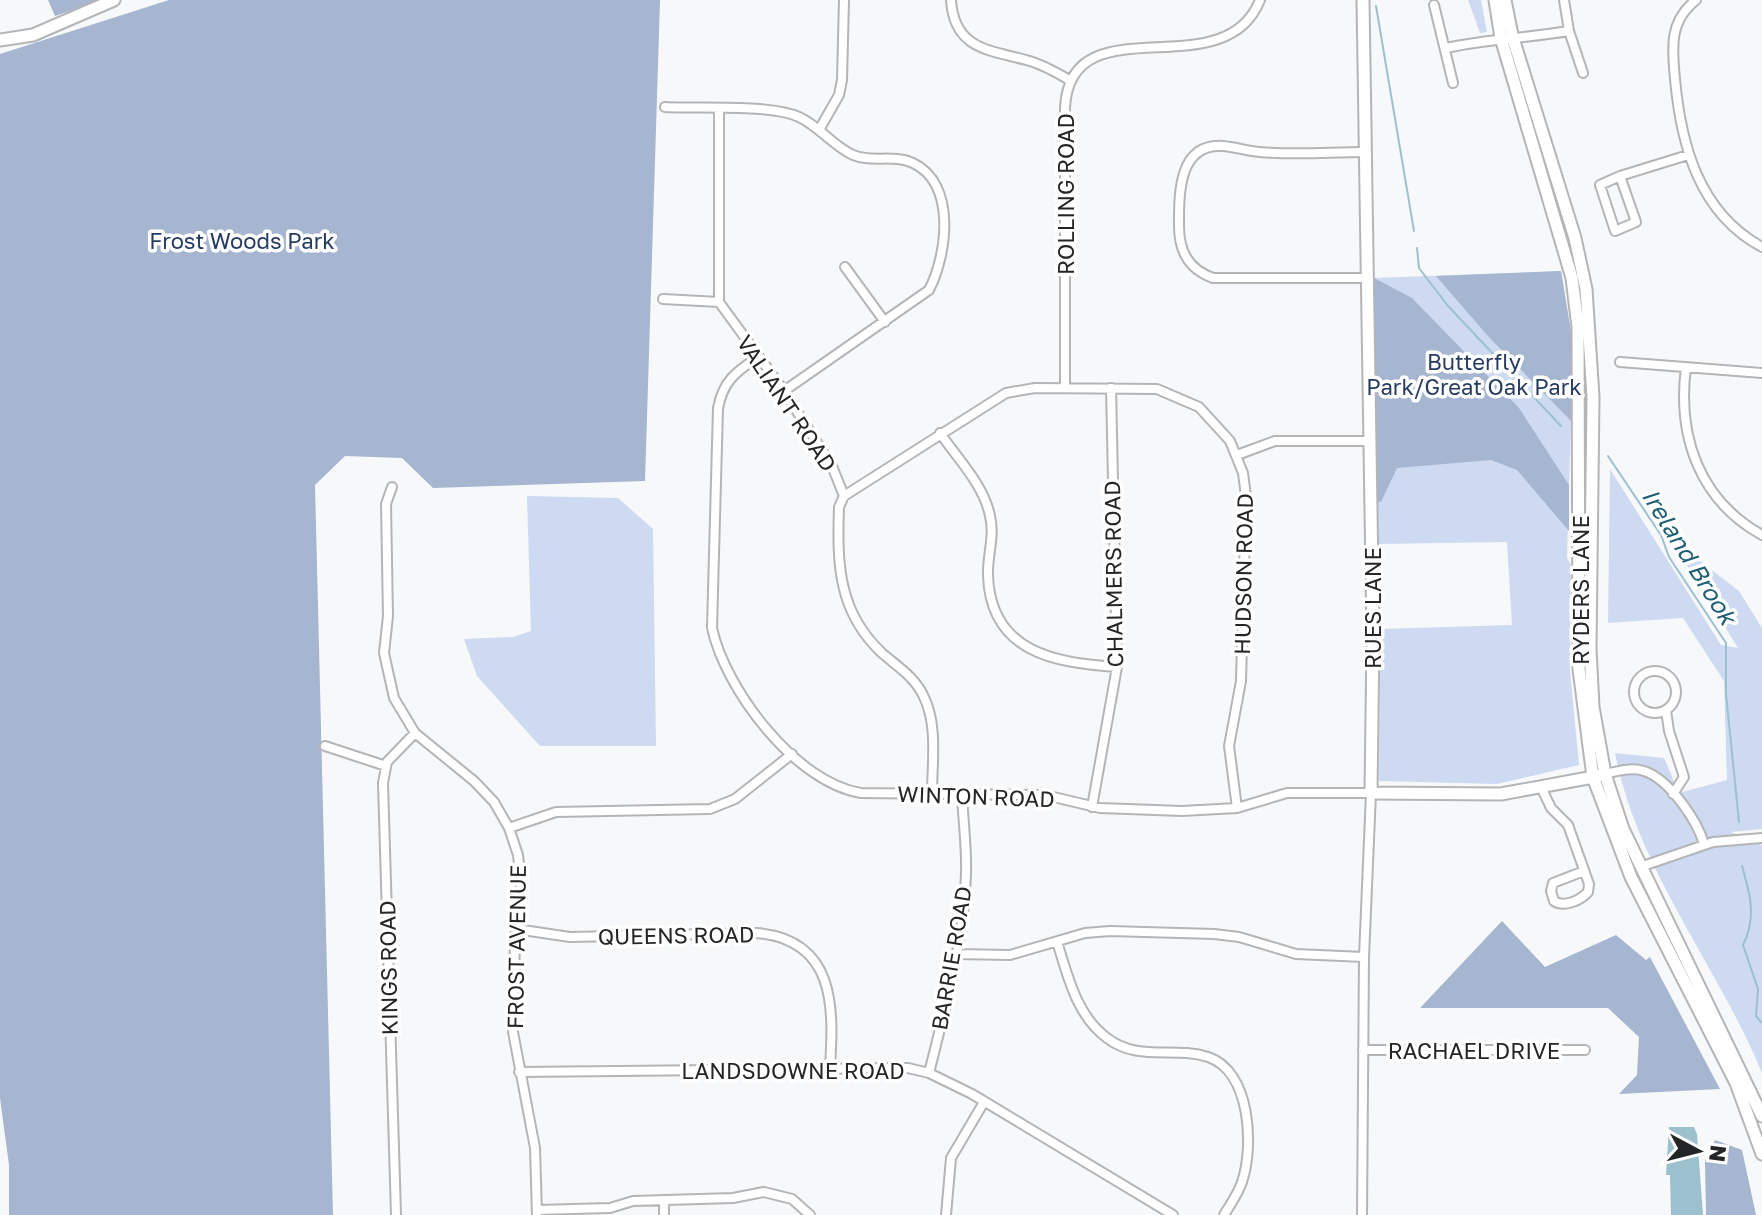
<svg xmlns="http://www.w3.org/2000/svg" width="1762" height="1215" viewBox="0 0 1762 1215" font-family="'Golos Text',sans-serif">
<rect width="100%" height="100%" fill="#f7f8fa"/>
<!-- green -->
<path fill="#cddaf1" d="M1468,0H1481L1487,32L1480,33Z
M1561,271L1573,344L1567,558L1571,565L1570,671L1579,765L1497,784L1379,781L1380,629L1512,625L1507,542L1378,544L1374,278Z
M1610,469L1721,645L1738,648L1670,538L1739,591L1762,628V829L1731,832L1762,845V1073C1717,964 1638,871 1615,753L1664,758L1679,793L1727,780L1724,681L1683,618L1608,623Z
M527,496L618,498L653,529L656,746H540L477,676L464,639L513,637L531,631Z"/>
<!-- forest -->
<path fill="#a6b5d0" d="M48,0H104L55,16Z
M169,0H660L645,481L433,488L402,458L345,456L315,485L333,1215H9V1165L0,1098V54Z
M1561,271L1573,344L1571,421L1487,335L1436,276Z
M1374,278L1412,298L1519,408L1569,485V531L1517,470L1491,460L1397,468L1381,502H1377Z
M1502,921L1545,967L1616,935L1646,960L1650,957L1720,1089L1619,1094L1637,1075L1639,1037L1608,1008H1420Z
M1715,1140L1742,1150L1756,1215H1706L1705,1161Z"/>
<!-- water -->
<path fill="#9cc0ce" d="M1669,1127H1694L1697,1134L1703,1215H1671L1670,1175H1666Z"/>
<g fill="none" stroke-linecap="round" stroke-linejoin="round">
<!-- stream -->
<path stroke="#9cc0ce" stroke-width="2" d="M1376,6L1414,231
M1417,248L1419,268L1448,306L1561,426
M1608,456L1661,535L1669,557L1726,643V694L1739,822
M1742,866C1750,894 1757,917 1743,945L1758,989L1756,1016L1762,1023"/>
<defs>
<path id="street" d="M951,0C954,49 989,50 1026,60C1042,64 1056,72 1071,81
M1564,0L1569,31L1583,73
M1696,0C1669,21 1672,48 1675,79C1681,145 1699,213 1762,247
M1434,5L1453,83
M1446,48C1487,39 1527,38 1569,31
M665,107C699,109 771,104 799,117C819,126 833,146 853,155C872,163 894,154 913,163C957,184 947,255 929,290L784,391
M719,110V302L784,391L832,466L844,496L839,507C837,564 838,612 882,653C898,667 915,677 924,697C938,726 932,763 932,794
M819,130L839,95L842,80L844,0
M1365,152C1330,152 1294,155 1260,152C1247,151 1235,147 1223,146C1178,143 1179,194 1179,226C1179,251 1188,269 1213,278H1367
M1620,176L1636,222L1615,231L1600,185Z
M1620,176L1688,155
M845,267L885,322
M663,299L719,302
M757,358C735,372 723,382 718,408L712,628C725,689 796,783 861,793L1045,795L1100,808L1182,811L1237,808L1287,793H1371L1364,957L1362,1215
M1620,362L1762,373
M1686,367C1677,436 1699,500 1762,535
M1065,388V108C1070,0 1224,91 1260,0
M940,433C957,458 984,485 990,516C995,537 987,556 988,576C991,653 1056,663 1117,667
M1237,455L1275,441H1370
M392,487L386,504L388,616L384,653L394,698L415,733L474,781L494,802L509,828L518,855L521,883L515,938L513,1032L535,1148L537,1215
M844,496L1006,393L1035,388L1157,389L1199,407L1230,441L1243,473L1246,496L1241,681L1229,746L1237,808
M1634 692a21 21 0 1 1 42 0a21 21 0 1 1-42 0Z
M1666,710L1669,731L1684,777L1673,794
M325,746L386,766
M1605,774C1618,771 1631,767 1644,771C1669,779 1697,820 1704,844
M1542,789L1551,808L1568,825L1589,884L1588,892C1581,900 1564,908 1554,901L1551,891L1553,883L1584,871
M1092,807L1117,667L1111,388
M509,828L556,812L710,809L735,799L792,754
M1643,866L1713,842L1762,838
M516,929L570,937L757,933C835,940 834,1006 830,1067
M1057,942C1068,976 1076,1015 1107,1038C1138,1062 1174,1046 1208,1057C1251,1071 1254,1147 1242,1182C1238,1194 1230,1205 1224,1215
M957,954L1010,955L1085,933L1110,931L1214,934L1239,937L1296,954L1364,957
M1363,1050H1585
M519,1072L908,1068L929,1073L972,1094L1173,1215
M929,1073C945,1008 964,941 966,874C967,848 963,820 962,794
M664,1200V1215
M537,1210L610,1208L633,1201L733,1198L764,1192L792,1199L810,1215
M396,1215L383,783L387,762L415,733
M946,1215L951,1158L984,1102"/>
<path id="secondary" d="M1363,0L1373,638L1371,793L1501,794L1599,776
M1495,0L1501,38L1572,278L1578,327L1579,669L1593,777L1631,877L1736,1083L1762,1154
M1505,0L1512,35L1575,238L1586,289L1593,397L1590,649L1593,707L1605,774L1623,829L1762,1116
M0,40L33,35L114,0"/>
</defs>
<!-- street casing -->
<use href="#street" stroke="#b4b5b7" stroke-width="12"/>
<!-- secondary casing -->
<use href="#secondary" stroke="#b4b5b7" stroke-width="15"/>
<!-- street -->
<use href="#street" stroke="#fff" stroke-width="8"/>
<!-- secondary -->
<use href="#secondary" stroke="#fff" stroke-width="11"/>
</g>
<g text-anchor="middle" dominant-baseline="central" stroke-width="7" stroke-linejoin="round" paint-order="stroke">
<!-- street labels -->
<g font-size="22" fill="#242526" stroke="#fff">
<text transform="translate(1065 194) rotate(-90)">ROLLING ROAD</text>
<text transform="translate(787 403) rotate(56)">VALIANT ROAD</text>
<text transform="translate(1113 574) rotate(-91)">CHALMERS ROAD</text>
<text transform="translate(1243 574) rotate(-89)">HUDSON ROAD</text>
<text transform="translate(1580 590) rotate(-90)">RYDERS LANE</text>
<text transform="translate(1372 608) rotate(-90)">RUES LANE</text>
<text transform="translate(976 796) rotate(2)">WINTON ROAD</text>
<text transform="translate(676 935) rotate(-1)">QUEENS ROAD</text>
<text transform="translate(516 947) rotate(-89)">FROST AVENUE</text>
<text transform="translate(951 958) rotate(-80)">BARRIE ROAD</text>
<text transform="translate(388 968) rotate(-91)">KINGS ROAD</text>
<text x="1474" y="1050">RACHAEL DRIVE</text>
<text x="793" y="1070">LANDSDOWNE ROAD</text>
</g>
<!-- park labels -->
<g font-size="22" fill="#273b62" stroke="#fff">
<text x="242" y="240">Frost Woods Park</text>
<text x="1474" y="361">Butterfly<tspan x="1474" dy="25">Park/Great Oak Park</tspan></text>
</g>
<!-- water labels -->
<g font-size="24" font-style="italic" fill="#1d5f74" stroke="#fff">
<text transform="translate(1690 556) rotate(58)">Ireland Brook</text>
</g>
</g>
<!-- north arrow -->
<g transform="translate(1698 1151) rotate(97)" stroke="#ffffff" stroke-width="6" paint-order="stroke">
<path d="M0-6L14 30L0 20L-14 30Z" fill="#242526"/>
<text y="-12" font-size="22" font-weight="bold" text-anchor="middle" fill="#242526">N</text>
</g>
</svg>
